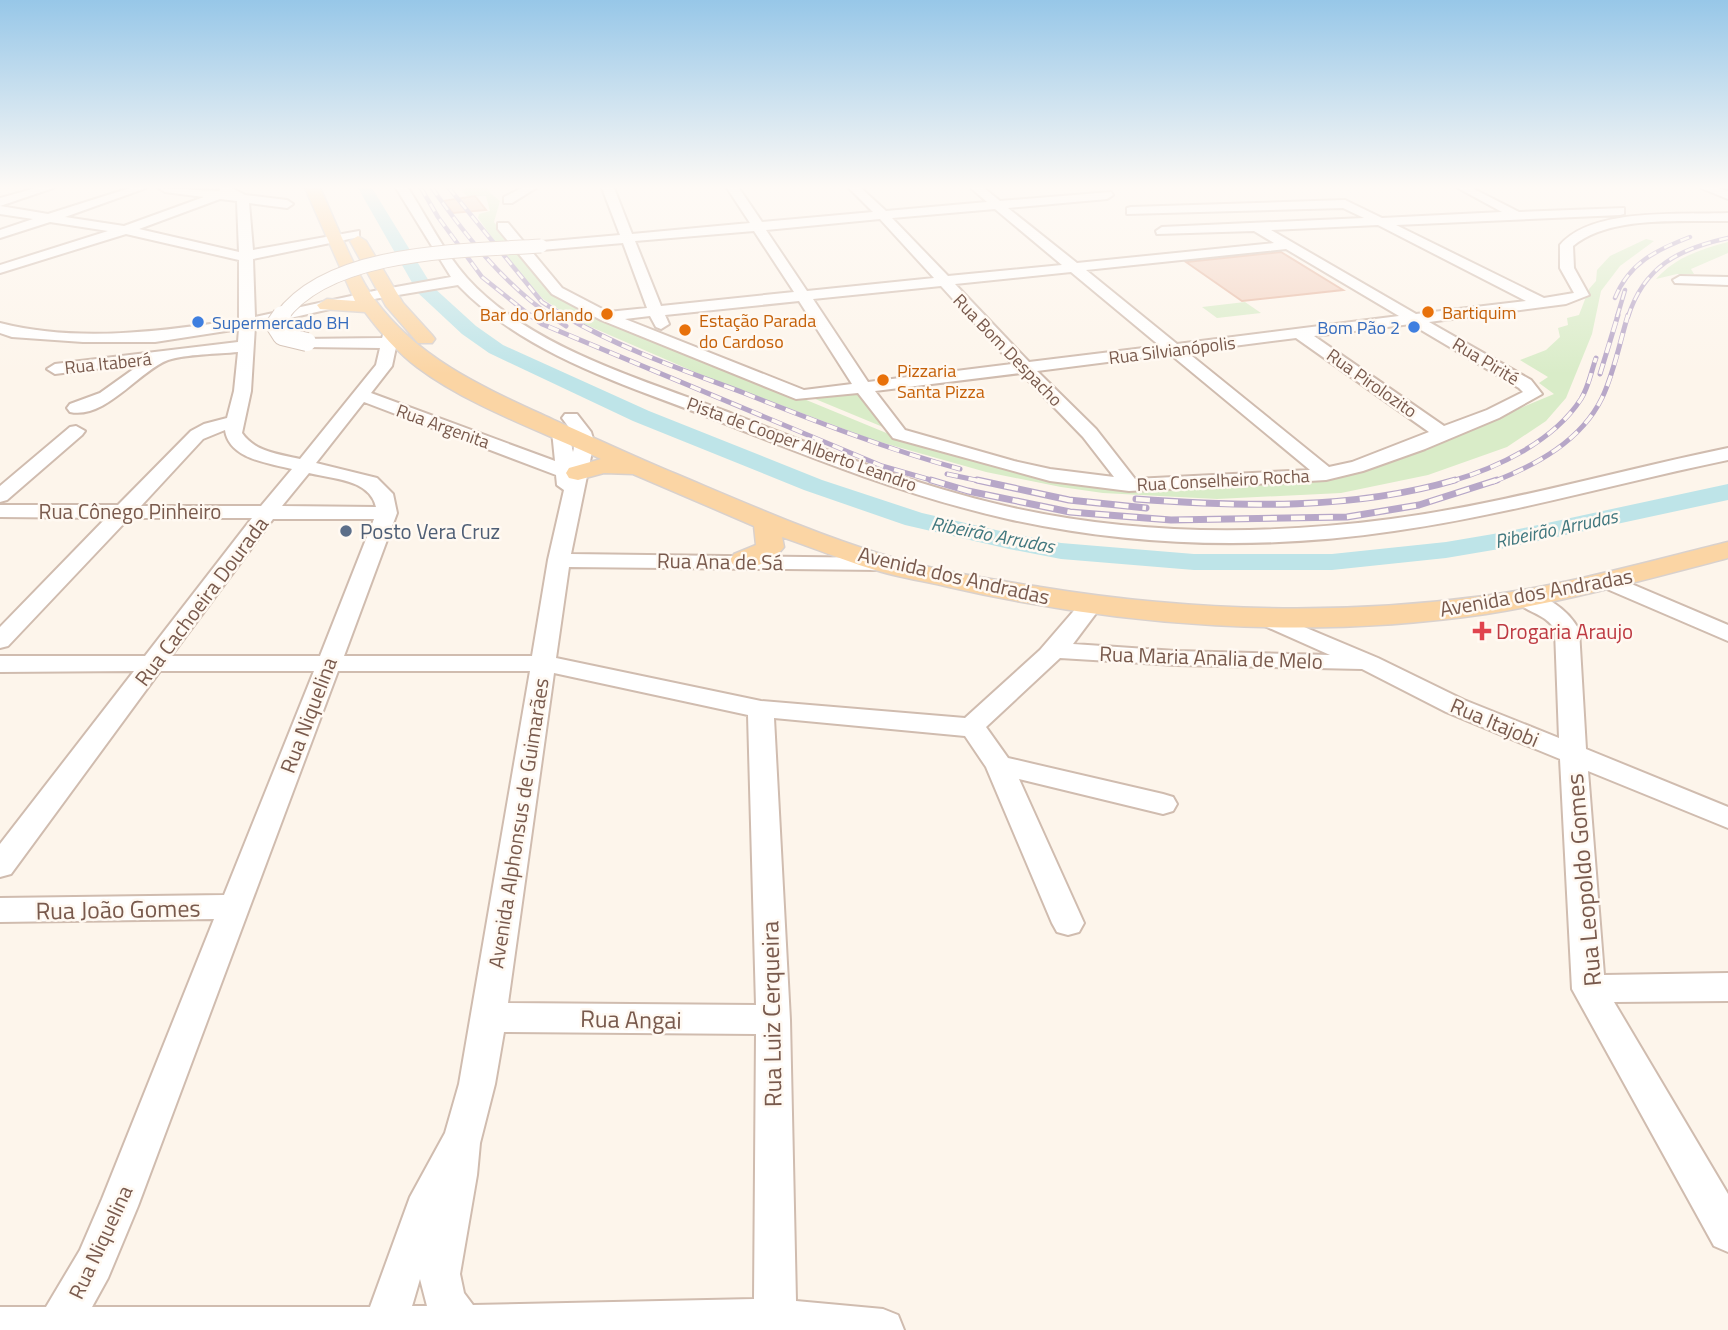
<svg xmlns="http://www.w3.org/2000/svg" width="1728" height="1330" viewBox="0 0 1728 1330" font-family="'Titillium Web',sans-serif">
<rect width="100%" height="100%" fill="#fdf5eb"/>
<!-- green -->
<path fill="#d9ecc8" d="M469,188H488L490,193L500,201L494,222L532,271L558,298L901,439L1129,486L1323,477L1387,464L1554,394L1539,383L1548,377L1520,360L1546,350L1560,337L1558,328L1568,325L1567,318L1579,315L1589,289L1596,281L1597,270L1610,256L1646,239L1654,241L1620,266L1601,291L1592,334L1566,398L1546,421L1507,447L1428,475L1341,493L1217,499L1103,493L1061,487L986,472L873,440L704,376L575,320L543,299L506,257L478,218L479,214L490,211L486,196H467L461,190Z
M1728,242V253L1691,269L1694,274H1677L1656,279C1676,257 1699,250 1728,242Z
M1245,302L1261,313L1217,318L1202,307Z
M863,390L895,432L808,396Z"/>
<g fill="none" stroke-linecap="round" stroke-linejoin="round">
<!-- river -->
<path fill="#bee4e8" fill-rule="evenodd" d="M358,188H372L432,286L476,326L503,345L649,411L822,480L922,513L1009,533L1061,543L1194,554H1332L1446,542L1505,532L1728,484V500L1505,548L1446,558L1332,570H1194L1061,559L1009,549L905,525L804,490L633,421L489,353L462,334L418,293Z"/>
</g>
<!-- building -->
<path fill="#f3d3c2" stroke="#e6b8a2" stroke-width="2" d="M475,196L486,210L453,213L443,201Z
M1281,252L1343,290L1242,301L1186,262Z"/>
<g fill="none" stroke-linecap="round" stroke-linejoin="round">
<defs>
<path id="minor" d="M36,188H53L0,206V198Z
M130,188H146L65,217L124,226L204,197L165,192L159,188L218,191L221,190L219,188H232L245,195L287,200L293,204L287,208L249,203L253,250L359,231V237L253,259L255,317L374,291L451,277L396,188H408C427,217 443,251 467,278C531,349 645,380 733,414C822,449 911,484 1005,506C1131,535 1263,536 1391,519C1504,504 1616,471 1728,448V460C1617,483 1507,515 1394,531C1266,550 1134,547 1008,519C907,496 812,458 716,420C627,385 526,356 458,285L374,299L255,326L251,391L242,433C255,452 279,454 300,459L376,365L380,348L307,347L301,345L299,342L301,339L382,338L385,330L391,328L399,333L392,366L371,393L555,461L552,431L555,427H567L573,452C577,437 571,430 562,418L565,414H577L591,432L594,442L571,554L889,558L892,563L889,568L881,570L569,567L556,658L761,701L965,718L1040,650L1084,599H1100L1103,604L1073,644L1176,651L1330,655L1258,623L1254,618L1258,613L1266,611L1378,658L1464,700L1559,738L1555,630C1546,613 1524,613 1514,598L1517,593C1539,588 1569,610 1579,630L1586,749L1728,807V828L1588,771L1604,975L1728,973V1001L1614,1002L1728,1194V1252L1714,1246L1572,989L1560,759L1446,712L1362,669L1176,665L1060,658L986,727L1008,758L1163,794L1173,797L1177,804L1173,811L1163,814L1019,779L1084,923L1079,932L1068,935L1057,932L1052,923L986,767L965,736L774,718L790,1020L796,1301L883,1309L898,1315L904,1330H0V1307H46L80,1250L102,1199L214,919L0,922V898L224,895L314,671H160L11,874L0,877V844L134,671L0,672V656H145L252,518H129L8,646L0,648V627L106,518L0,517V505H118L191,431L204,424L227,418L234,391L238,352C218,354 186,354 168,360C140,370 105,420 70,412L67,408L70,404L100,393L142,363L55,374L47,369L55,364L238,342L239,329L155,342H83L12,337L0,333V323C78,343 162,331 239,320V260L126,234L0,273V265L108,231L50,222L0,238V230L33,219L0,214V206L48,214ZM220,199L237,201L239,252L139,229ZM364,402L556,475L557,485L564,490L548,560L532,656H344L397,513L393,494L377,478L316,463ZM225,430C229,459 268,463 292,469L261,506H141L203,439ZM309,473C332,479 370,479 376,507L282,506ZM273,519H374L320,656H171ZM338,671H530L459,1084L445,1133L410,1197L370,1307H92L108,1278L138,1206ZM554,673L748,715L756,1005L508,1003ZM504,1032L756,1034L754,1299L473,1305L464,1293L460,1274L477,1175L480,1143L495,1084ZM420,1279L427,1306H412L413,1303Z
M522,188H536L512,203H504V197Z
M602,188H614L632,234L750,223L727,188H739L762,222L873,212L849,188H861L886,211L987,202L971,188H984L1000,201L1111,192L1113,195L1107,199L1008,208L1077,263L1274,243L1254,231L1157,234L1156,231L1162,227L1364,218L1343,208L1127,214V208L1131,207L1345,200L1382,218L1502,212L1458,188H1472L1519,212L1624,208V214L1620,215L1396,225L1544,298L1574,293L1560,268V245C1592,207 1682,215 1728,213V221C1682,222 1610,215 1573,246L1574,268L1589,295L1566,304L1429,322L1531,380L1542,394L1499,418L1425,449L1363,471L1326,480L1129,491L1050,481L893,438L858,393L796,399L601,320L552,294L498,229V223H508L562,288L608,312L647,308L623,243L541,250L534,246L541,242L620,235ZM995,209L1062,265L948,276L892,218ZM880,219L934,278L807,291L766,230ZM1378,225L1526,301L1416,314L1271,230ZM754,231L794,292L661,306L635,241ZM1286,249L1399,316L1177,344L1086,270ZM1071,272L1160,346L1029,362L955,284ZM941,286L1012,364L868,382L813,299ZM799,301L852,384L804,390L625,319L650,316L656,327L661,329L669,324L665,315ZM1411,324L1519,388L1523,392L1487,410L1444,426L1314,336ZM1296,338L1429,432L1352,462L1329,467L1187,352ZM1170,354L1310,470L1135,479L1096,429L1037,371ZM1021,373L1083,437L1114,477L1050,469L1014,461L905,430L875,391Z
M1701,188H1717L1728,191V199Z
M1680,276L1728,277V285L1675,283L1673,280Z
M76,426L85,431L82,435L7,500L0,502V486L70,427Z
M1608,574L1728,625V641L1600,586L1597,581L1600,576Z"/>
<path id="major" d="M305,188H320C335,220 355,273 375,300C420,361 487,389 554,420C595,438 635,457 676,474C745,503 815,534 887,556C936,571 989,579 1040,587C1187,611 1336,616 1484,596C1566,585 1647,562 1728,542V558C1648,579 1567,601 1486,614C1308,640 1123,627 949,587C924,581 897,577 872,569C842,560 812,547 782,537L784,547C773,562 752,570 734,566L730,560L734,554L756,545L754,526L633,474L604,473L578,480L569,478L566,473L569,468L601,459C543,432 467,405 417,367C397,352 380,332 365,312L320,309L317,305L327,299L355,301Z
M358,236L366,241L403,303L432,335L435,339L432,343H418L386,306L350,241Z"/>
</defs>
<!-- minor casing -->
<use href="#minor" stroke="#d0bcaf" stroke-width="4"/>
<!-- major casing -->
<use href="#major" stroke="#d9d1cd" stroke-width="3"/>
<!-- minor -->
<use href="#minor" fill="#fff" fill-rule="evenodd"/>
<!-- major -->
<use href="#major" fill="#fbd5a4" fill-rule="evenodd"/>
<defs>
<path id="rail-far2" d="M421,188L438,217L482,277L532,317
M432,188C466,236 503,283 552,317
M449,188L542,302L566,317
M1615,298C1629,263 1656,250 1690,237
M1617,317L1625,290
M1628,317C1644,266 1679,249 1728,238"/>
<path id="rail-far1" d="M530,315L542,324L882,466L938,482
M549,315L566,326
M563,315C619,348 683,370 744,393C815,421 886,449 960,469
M1600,374L1618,315
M947,474L985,482
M1449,482C1497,468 1553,442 1581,399C1589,386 1591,372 1596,358
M1493,482C1536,465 1581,441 1602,398C1614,373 1620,341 1628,315"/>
<path id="rail" d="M931,480L968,491L1070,512L1171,520L1347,517L1419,505L1497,480
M977,480L1069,500L1146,508
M1136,499C1242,507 1353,510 1455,480"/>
</defs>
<!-- rail-far2 casing -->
<use href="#rail-far2" stroke="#b7a7c8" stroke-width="4.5"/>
<!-- rail-far1 casing -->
<use href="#rail-far1" stroke="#b7a7c8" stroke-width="5"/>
<!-- rail casing -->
<use href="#rail" stroke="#b7a7c8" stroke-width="7"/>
<!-- rail-far2 -->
<use href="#rail-far2" stroke="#fff9f2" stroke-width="2.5" stroke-dasharray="9" stroke-linecap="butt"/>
<!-- rail-far1 -->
<use href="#rail-far1" stroke="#fff9f2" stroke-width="3.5" stroke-dasharray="11" stroke-linecap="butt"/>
<!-- rail -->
<use href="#rail" stroke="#fff9f2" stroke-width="4.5" stroke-dasharray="14" stroke-linecap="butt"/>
<defs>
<path id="minor-bridge-far1" d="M281,317C330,249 465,251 541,246"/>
<path id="minor-bridge" d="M282,315L275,325L282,336L307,342"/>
</defs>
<!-- minor-bridge-far1 casing -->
<use href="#minor-bridge-far1" stroke="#d0bcaf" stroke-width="15" stroke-linecap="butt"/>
<!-- minor-bridge casing -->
<use href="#minor-bridge" stroke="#d0bcaf" stroke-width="20" stroke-linecap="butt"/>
<!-- minor-bridge-far1 -->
<use href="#minor-bridge-far1" stroke="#fff" stroke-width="13"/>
<!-- minor-bridge -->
<use href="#minor-bridge" stroke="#fff" stroke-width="18"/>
</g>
<!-- sky -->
<linearGradient id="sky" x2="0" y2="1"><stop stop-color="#97c7e8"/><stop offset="0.5" stop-color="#fefaf6"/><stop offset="1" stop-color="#fefaf6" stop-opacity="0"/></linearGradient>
<rect width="1728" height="374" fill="url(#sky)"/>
<!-- markers -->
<g fill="#e8710a" stroke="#fff9f2" stroke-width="2.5">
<circle cx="1428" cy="312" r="7"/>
<circle cx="607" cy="314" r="7"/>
<circle cx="685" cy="330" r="7"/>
<circle cx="883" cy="380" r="7"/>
</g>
<g fill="#3f7fe0" stroke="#fff9f2" stroke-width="2.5">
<circle cx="198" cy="322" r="7"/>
<circle cx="1414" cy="327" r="7"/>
</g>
<circle fill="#5c6f8a" stroke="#fff9f2" stroke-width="2.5" cx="346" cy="531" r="7"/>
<path fill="#e0444e" stroke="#fff9f2" stroke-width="2.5" d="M1478.5 620.5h7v7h7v7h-7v7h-7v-7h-7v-7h7z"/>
<g text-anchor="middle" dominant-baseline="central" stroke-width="5" stroke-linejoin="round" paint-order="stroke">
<!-- far-food labels -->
<g font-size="18" fill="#c56008" stroke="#fff9f2" text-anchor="start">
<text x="1442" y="312">Bartiquim</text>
<text x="593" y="314" text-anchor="end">Bar do Orlando</text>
<text x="699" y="320">Estação Parada<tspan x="699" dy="21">do Cardoso</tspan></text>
<text x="897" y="370">Pizzaria<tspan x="897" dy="21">Santa Pizza</tspan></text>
</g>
<!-- far-shop labels -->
<g font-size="18" fill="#366cbe" stroke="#fff9f2" text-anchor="start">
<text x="212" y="322">Supermercado BH</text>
<text x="1400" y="327" text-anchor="end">Bom Pão 2</text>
</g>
<!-- far-street labels -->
<g font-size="18" fill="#795a4d" stroke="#fff9f2">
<text transform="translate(1008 350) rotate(46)">Rua Bom Despacho</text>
<text transform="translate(1172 350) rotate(-7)">Rua Silvianópolis</text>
<text transform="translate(1486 361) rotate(31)">Rua Pirité</text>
<text transform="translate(108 363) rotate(-6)">Rua Itaberá</text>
<text transform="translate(1372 383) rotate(35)">Rua Pirolozito</text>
<text transform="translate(443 426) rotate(20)">Rua Argenita</text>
<text transform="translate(802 444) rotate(20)">Pista de Cooper Alberto Leandro</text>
<text transform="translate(1223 480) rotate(-3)">Rua Conselheiro Rocha</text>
</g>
<!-- far-water labels -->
<g font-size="19" font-style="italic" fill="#40777e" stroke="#fff9f2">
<text transform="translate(1556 528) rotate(-12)">Ribeirão Arrudas</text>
<text transform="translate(993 534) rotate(11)">Ribeirão Arrudas</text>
</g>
<!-- street labels -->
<g font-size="21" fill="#795a4d" stroke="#fff9f2">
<text x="130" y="511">Rua Cônego Pinheiro</text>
<text transform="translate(720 561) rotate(1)">Rua Ana de Sá</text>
<text transform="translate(954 575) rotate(13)">Avenida dos Andradas</text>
<text transform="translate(1536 592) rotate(-10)">Avenida dos Andradas</text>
<text transform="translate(201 601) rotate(-53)">Rua Cachoeira Dourada</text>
<text transform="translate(1211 657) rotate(2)">Rua Maria Analia de Melo</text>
<text transform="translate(308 715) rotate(-69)">Rua Niquelina</text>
<text transform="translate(1495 722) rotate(23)">Rua Itajobi</text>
<text transform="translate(518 823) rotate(-81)">Avenida Alphonsus de Guimarães</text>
<text transform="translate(100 1242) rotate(-65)">Rua Niquelina</text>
</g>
<!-- service labels -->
<g font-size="21" fill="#4e5e75" stroke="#fff9f2" text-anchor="start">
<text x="360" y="531">Posto Vera Cruz</text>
</g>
<!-- health labels -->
<g font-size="21" fill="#be3a42" stroke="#fff9f2" text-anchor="start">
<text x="1496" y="631">Drogaria Araujo</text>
</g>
<!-- near-street labels -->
<g font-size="24" fill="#795a4d" stroke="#fff9f2">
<text transform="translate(1583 880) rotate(-95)">Rua Leopoldo Gomes</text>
<text transform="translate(118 909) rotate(-1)">Rua João Gomes</text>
<text transform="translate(771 1014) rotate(-91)">Rua Luiz Cerqueira</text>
<text transform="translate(631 1019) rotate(1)">Rua Angai</text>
</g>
</g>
</svg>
